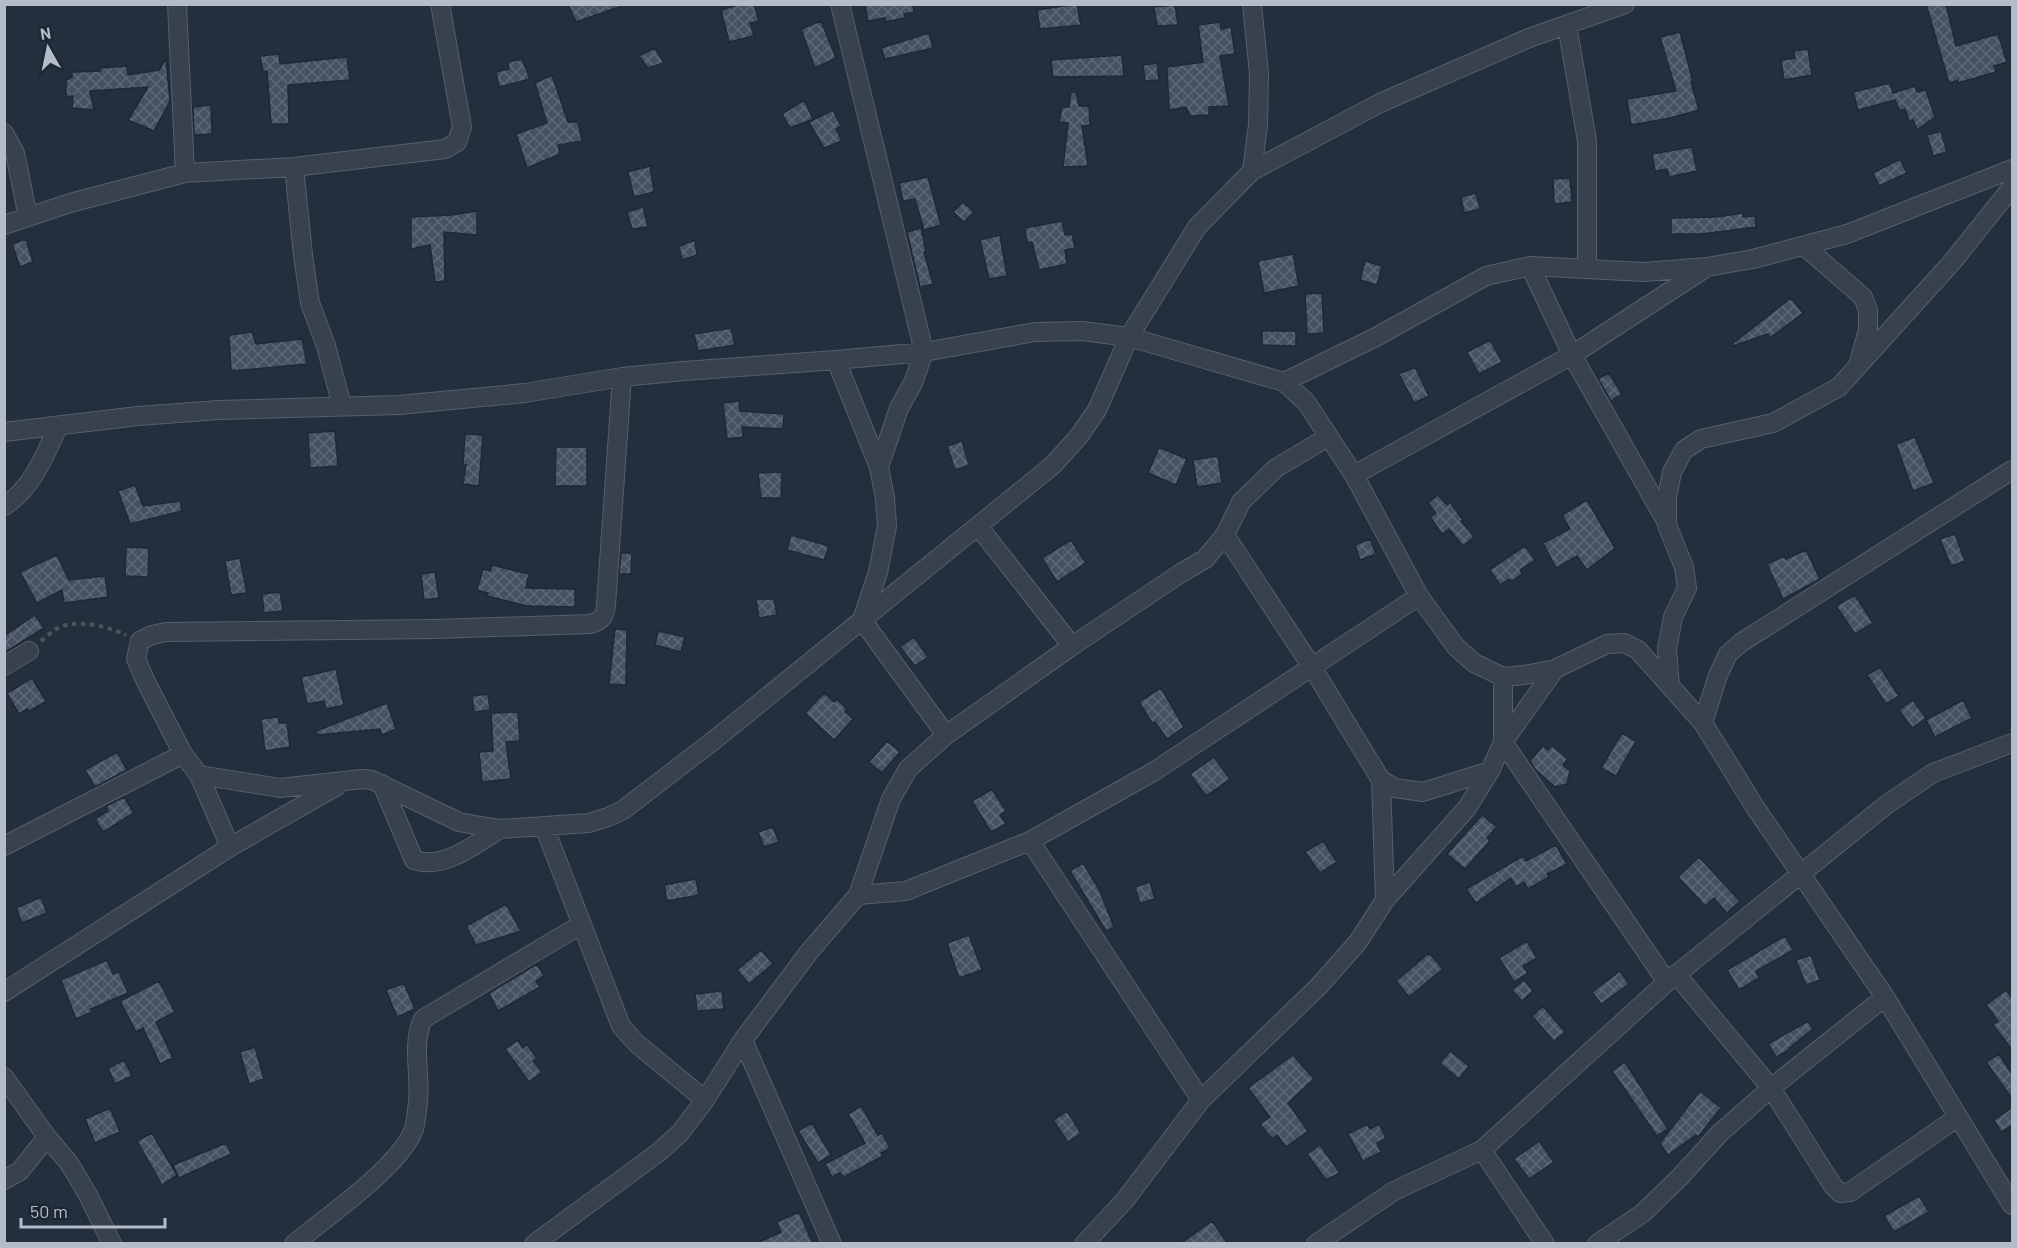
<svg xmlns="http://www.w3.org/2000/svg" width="2017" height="1248" viewBox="0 0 2017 1248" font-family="Barlow,sans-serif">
<defs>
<pattern id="building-cross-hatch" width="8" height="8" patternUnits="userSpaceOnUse" patternTransform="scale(1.5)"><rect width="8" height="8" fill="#455162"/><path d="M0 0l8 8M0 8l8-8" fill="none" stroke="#5d6877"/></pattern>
</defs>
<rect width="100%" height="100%" fill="#242f3e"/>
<!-- building -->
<path fill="url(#building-cross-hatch)" stroke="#1f2835" stroke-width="1.5" d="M568,4H619V7L576,22Z
M741,4H754L759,21L750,23L754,36L729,42L721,10Z
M865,4H913L914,12L904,14L905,18L885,22V18L868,21Z
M1077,4L1081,25L1040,29L1037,10Z
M1926,4H1946L1956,46L1998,34L2007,62L1994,66L1996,72L1958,83V80L1949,83Z
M1175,5L1178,25L1157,26L1154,7Z
M821,21L836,58L815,68L801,29Z
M1220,22L1221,29L1231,27L1235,54L1220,56L1229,106L1209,107V115L1190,116L1186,107L1169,110L1167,67L1203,62L1198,25Z
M1680,32L1693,82H1691L1699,110L1670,118L1631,125L1627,99L1676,91L1660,37Z
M929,33L933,48L885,59L881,48Z
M655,48L664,63L648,68L639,56Z
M1808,49L1812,75L1784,80L1781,60L1795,58L1794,51Z
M279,54L280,64L347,57L350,80L288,85L289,124H271L267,71L263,72L260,56Z
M1122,55L1124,76L1053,77L1051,60Z
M166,59L170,101L154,131L128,120L148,87L90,91L94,110L72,108L73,96L66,97V80L72,77V72L100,71V68L127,66L128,75L159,70Z
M522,59L530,79L499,87L496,72L509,69L508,62Z
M1157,63L1159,80L1145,81L1143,65Z
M552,75L568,122H578L582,141L558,145L560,154L527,168L516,134L547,123L535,83Z
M1890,83L1893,93L1915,86L1917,92L1926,90L1935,117L1917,130L1913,120L1909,121L1905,109L1900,111L1895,100L1858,110L1853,92Z
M1071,92H1076L1079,106H1089L1090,125L1082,126L1088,166L1063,167L1068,123L1059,122L1062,107H1069Z
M804,100L813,119L790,128L782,114Z
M211,105L212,134L194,135L193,107Z
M833,110L841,126L836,129L842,141L824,148L809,122Z
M1941,131L1947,152L1933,156L1927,135Z
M1692,147L1697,171L1669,177L1667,169L1655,171L1652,154Z
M1900,159L1907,173L1879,186L1873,173Z
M650,166L654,192L634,197L628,172Z
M928,177L941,225L924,230L915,199L903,201L899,183Z
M1570,178L1572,202L1554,204L1553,179Z
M1476,193L1480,209L1464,213L1461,197Z
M963,202L974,212L964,222L953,212Z
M643,207L648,227L632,229L627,212Z
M477,211V235L444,232L445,281L435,282L430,245L411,249V217L452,215Z
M1743,213V217L1755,216L1756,227L1702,234H1671V218L1716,217Z
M1062,221L1065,235L1072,234L1075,248L1065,250L1067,264L1039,270L1032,242L1027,243L1025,228Z
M921,228L926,251L924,252L933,284L920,287L907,232Z
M1000,235L1007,276L989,279L980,240Z
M26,239L33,262L20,267L12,244Z
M695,240L697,255L682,260L679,246Z
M1293,254L1299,286L1264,293L1258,261Z
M1365,261L1382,266L1377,285L1360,280Z
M1322,293L1324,333L1307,334L1305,294Z
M1791,298L1803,313L1770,338L1768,334L1733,346L1732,344Z
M731,328L735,345L698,351L694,334Z
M1262,331H1296V346L1262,345Z
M252,332L256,344L302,339L307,364L231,371L229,335Z
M1490,340L1502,362L1479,374L1467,352Z
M1415,367L1429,396L1414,403L1399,374Z
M1609,373L1622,394L1611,401L1598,379Z
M739,401L740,411L784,414L783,429L742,427L743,437L727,439L723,403Z
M335,431L338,466L310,468L308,433Z
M465,434L483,435L479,486L463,484L466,465H463Z
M1915,437L1934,483L1913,491L1896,444Z
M962,441L969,465L955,470L947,446Z
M556,447H587V486H555Z
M1159,447L1187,459L1176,485L1148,473Z
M1218,456L1222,483L1197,487L1193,460Z
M782,472L781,498H761L758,473Z
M135,485L143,506L180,501L182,511L130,524L118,491Z
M1438,495L1447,505L1450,502L1463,520L1461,521L1474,537L1463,546L1449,529L1442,534L1430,517L1436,513L1428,503Z
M1587,500L1615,548L1587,570L1577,556L1556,568L1543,543L1570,529L1562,515Z
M1955,534L1965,561L1951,566L1940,539Z
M791,535L829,546L824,560L787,550Z
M1370,539L1376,554L1360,560L1355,545Z
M1071,540L1086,563L1057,582L1042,558Z
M1525,546L1535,560L1520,570L1522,574L1512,581L1509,579L1500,585L1490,570Z
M126,547L149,548L148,577L125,576Z
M1806,550L1820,579L1783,599L1767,564L1785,556L1786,559Z
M621,553H632L631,574H619Z
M57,555L69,580L105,576L108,597L64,603L62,590L37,603L20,572Z
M240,558L247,593L231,595L225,561Z
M492,565L529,574L526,588L575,589V607L527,606L487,596L488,593L477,590L483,569L490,571Z
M435,572L439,598L424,600L421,574Z
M280,592L283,611L264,613L262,594Z
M1855,595L1873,623L1855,634L1836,606Z
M756,599H774L777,615L759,618Z
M35,615L44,628L4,653V636Z
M615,629L627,630L626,685L609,684Z
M658,631L685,637L681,652L655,645Z
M914,637L928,657L915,666L900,647Z
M1880,667L1899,696L1886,704L1867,675Z
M336,669L344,705L326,709L324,701L307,704L301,677Z
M32,678L46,701L30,711L27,709L19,714L7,693Z
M1161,688L1184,727L1167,739L1155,722L1152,723L1139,702Z
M824,693L834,702L837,699L846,708L845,712L853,719L834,740L805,713Z
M488,694L490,710L474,712L472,696Z
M1913,700L1926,718L1912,728L1899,710Z
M1963,700L1972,718L1935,737L1926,720Z
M387,703L396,729L382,735L380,729L317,735L316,731Z
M518,712L520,741L506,742L511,779L482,782L479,752L493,751L491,713Z
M278,717L279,723H287L290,747L265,751L261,719Z
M1622,733L1636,741L1616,776L1601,768Z
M887,741L900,752L882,773L869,762Z
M1543,746L1548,750L1552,746L1568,759L1563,765L1570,771L1567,784L1555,787L1535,769L1530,761Z
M117,752L127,770L95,787L85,770Z
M1214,757L1230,779L1206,796L1190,774Z
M992,789L1006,811L1000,815L1006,824L991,832L972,801Z
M124,797L134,813L103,832L95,819L108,811L106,806Z
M1482,815L1497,827L1487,838L1490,841L1465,869L1447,854Z
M773,827L779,842L764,847L758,832Z
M1323,841L1337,862L1320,873L1305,852Z
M1556,845L1567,864L1547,874L1549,877L1528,889L1524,882L1516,887L1511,878L1476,903L1466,889L1523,856L1526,861Z
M1699,857L1740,901L1727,913L1714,898L1705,906L1678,877Z
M1083,863L1099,889L1114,927L1106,931L1070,871Z
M696,879L699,895L667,901L664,885Z
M1150,882L1155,899L1140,903L1135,887Z
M41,897L47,913L22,923L16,908Z
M506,904L521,931L476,945L466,926Z
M969,935L982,970L959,978L947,943Z
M1785,936L1793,950L1756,971L1759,978L1739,990L1727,970Z
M1527,941L1537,958L1523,966L1528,973L1514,982L1499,958Z
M761,950L773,964L749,984L737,970Z
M1429,953L1443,969L1409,997L1396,981Z
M1811,955L1820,980L1806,985L1796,960Z
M107,960L113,974L119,972L128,993L91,1009L92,1012L76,1019L61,980Z
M537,964L544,976L536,981L540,987L498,1011L489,993Z
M1620,971L1629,984L1601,1004L1592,992Z
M1524,980L1533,991L1522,1001L1512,990Z
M159,981L175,1012L156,1022L173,1058L160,1064L143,1028L136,1032L120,1001Z
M404,983L415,1009L397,1017L386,990Z
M2006,990L2013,999V1051L1993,1025L1998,1021L1986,1005Z
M722,991L724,1009L697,1011L695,994Z
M1543,1006L1565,1032L1554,1041L1532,1016Z
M1808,1021L1813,1029L1789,1048V1050L1776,1057L1768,1044Z
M518,1040L523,1048L527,1044L537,1058L533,1061L542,1072L529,1082L505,1049Z
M255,1047L264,1079L249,1084L240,1052Z
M1450,1051L1469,1066L1459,1079L1440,1063Z
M1999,1054L2013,1076V1100L1986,1062Z
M1293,1055L1314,1079L1288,1103L1308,1131L1286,1147L1277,1135L1272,1139L1260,1124L1270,1117L1248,1088Z
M124,1060L132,1076L115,1084L108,1068Z
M1625,1062L1668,1129L1657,1136L1612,1071Z
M1700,1091L1721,1108L1698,1137L1696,1135L1668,1155L1660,1143Z
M861,1106L878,1135L882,1133L890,1148L881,1153L883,1156L844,1177L840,1173L832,1177L825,1164L865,1143L848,1114Z
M2013,1107V1125L2001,1132L1994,1120Z
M110,1108L120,1132L95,1143L85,1119Z
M1067,1111L1081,1133L1068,1142L1053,1120Z
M812,1123L831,1155L818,1163L798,1131Z
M1367,1124L1370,1129L1379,1124L1386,1138L1377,1143L1381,1152L1363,1161L1348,1134Z
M152,1133L177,1175L162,1185L137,1141Z
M1539,1141L1554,1162L1529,1179L1514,1159Z
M226,1143L231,1154L179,1178L173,1165Z
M1320,1145L1340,1173L1326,1180L1307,1154Z
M1919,1196L1929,1212L1894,1232L1884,1216Z
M799,1212L813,1244H755L781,1232L777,1222Z
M1212,1221L1228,1244H1180Z"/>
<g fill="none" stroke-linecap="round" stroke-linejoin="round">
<defs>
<path id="street" d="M177,4L185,173
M840,4L924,352L913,383L899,408L879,467L885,498L887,526L878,572L862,620
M1567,25L1587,141V269
M4,133L15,153L28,217
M294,167L303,255L310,303L326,346L342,406
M1252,171L1258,125L1259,74L1252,4
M4,225L70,203L185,173L294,167L445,149L457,142L462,127L440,4
M1804,246L1863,297L1868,310V330L1859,362
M1530,266L1572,355L1666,521
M836,360L879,467
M1284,382L1376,337L1486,276L1530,266L1644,272L1707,267L1753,259L1847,234L2012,169
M4,432L138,416L219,410L399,405L525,393L622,377L684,371L836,360L924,352L1035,332L1082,331L1129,337L1284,382L1306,402L1354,475L1419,596L1456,647L1474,663L1503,677L1525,675L1555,669L1607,644L1624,643L1638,650L1703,723L1755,807L1885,997L2012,1205
M1354,475L1572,355L1704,269
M4,506C33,488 44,456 58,427
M978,526L1072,646
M1225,535L1312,667L1381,780L1395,788L1423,792L1490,771
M862,620L946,735
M4,666L29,651
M1555,669L1503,742L1667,982
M1670,686L1667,649L1673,617L1687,588L1684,567L1667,525V497L1672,472L1684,450L1701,439L1773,423L1839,387L1953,261L2012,187
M1703,723L1718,675L1728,654L1742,642L2012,470
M199,775L280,788L362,779L372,780L459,822L480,826L500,829L589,823L608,817L623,810L713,741L1053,465L1079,436L1097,410L1129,337L1197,227L1252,171L1380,103L1529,38L1625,4
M1381,780L1385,900
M382,784L414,860C445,870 475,844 500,829
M544,826L621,1026L636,1043L705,1100
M1030,841L1201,1100
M4,846L183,754
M230,847L199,775L183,754L146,682L136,659L140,641L152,635L166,632L436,629L590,624C601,621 605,617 606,605L622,377
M858,895L906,891L1030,841L1153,772L1419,596
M1676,974L1771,1088L1833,1186L1840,1193L1850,1192L1958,1117
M4,992L230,847L337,786
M743,1040L832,1244
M4,1077L47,1137L69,1163L88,1195L112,1244
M1482,1150L1545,1244
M4,1180L20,1171L47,1137
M294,1244C326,1217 400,1167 414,1129C416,1121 417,1110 418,1102C421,1074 411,1045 423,1019L582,924
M534,1244L659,1152L680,1133L705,1100L743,1040L809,952L858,895L891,799L908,769L946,735L1072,646L1181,573L1205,559L1225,535L1241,502L1276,468L1328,437
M1084,1244L1125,1200L1201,1100L1318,987L1358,942L1385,900L1467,808L1490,771L1503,742V677
M1316,1244L1394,1191L1482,1150L1667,982L1886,805L1933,773L2012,743
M1597,1244L1643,1213L1680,1177L1720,1133L1771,1088L1885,997"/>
</defs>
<!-- street casing -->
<use href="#street" stroke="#565f6c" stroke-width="20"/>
<!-- path -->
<path stroke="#44595c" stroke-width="4" stroke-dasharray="4.5 4.5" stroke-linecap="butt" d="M41,641C46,637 51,632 56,629C75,618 107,626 126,635"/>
<!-- street -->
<use href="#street" stroke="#38414e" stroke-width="18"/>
</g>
<!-- border -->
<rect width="2017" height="1248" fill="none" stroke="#b4bcc9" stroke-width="12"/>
<!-- north arrow -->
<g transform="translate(48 48) rotate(351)" stroke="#1d2633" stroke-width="4.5" paint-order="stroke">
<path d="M0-4.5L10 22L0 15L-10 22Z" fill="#b4bcc9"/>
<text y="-9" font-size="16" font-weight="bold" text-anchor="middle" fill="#b4bcc9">N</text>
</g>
<!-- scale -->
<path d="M21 1218v9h144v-9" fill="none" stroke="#b4bcc9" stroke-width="3"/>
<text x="30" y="1218" font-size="18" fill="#b4bcc9" stroke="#1d2633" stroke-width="4.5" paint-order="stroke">50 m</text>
</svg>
